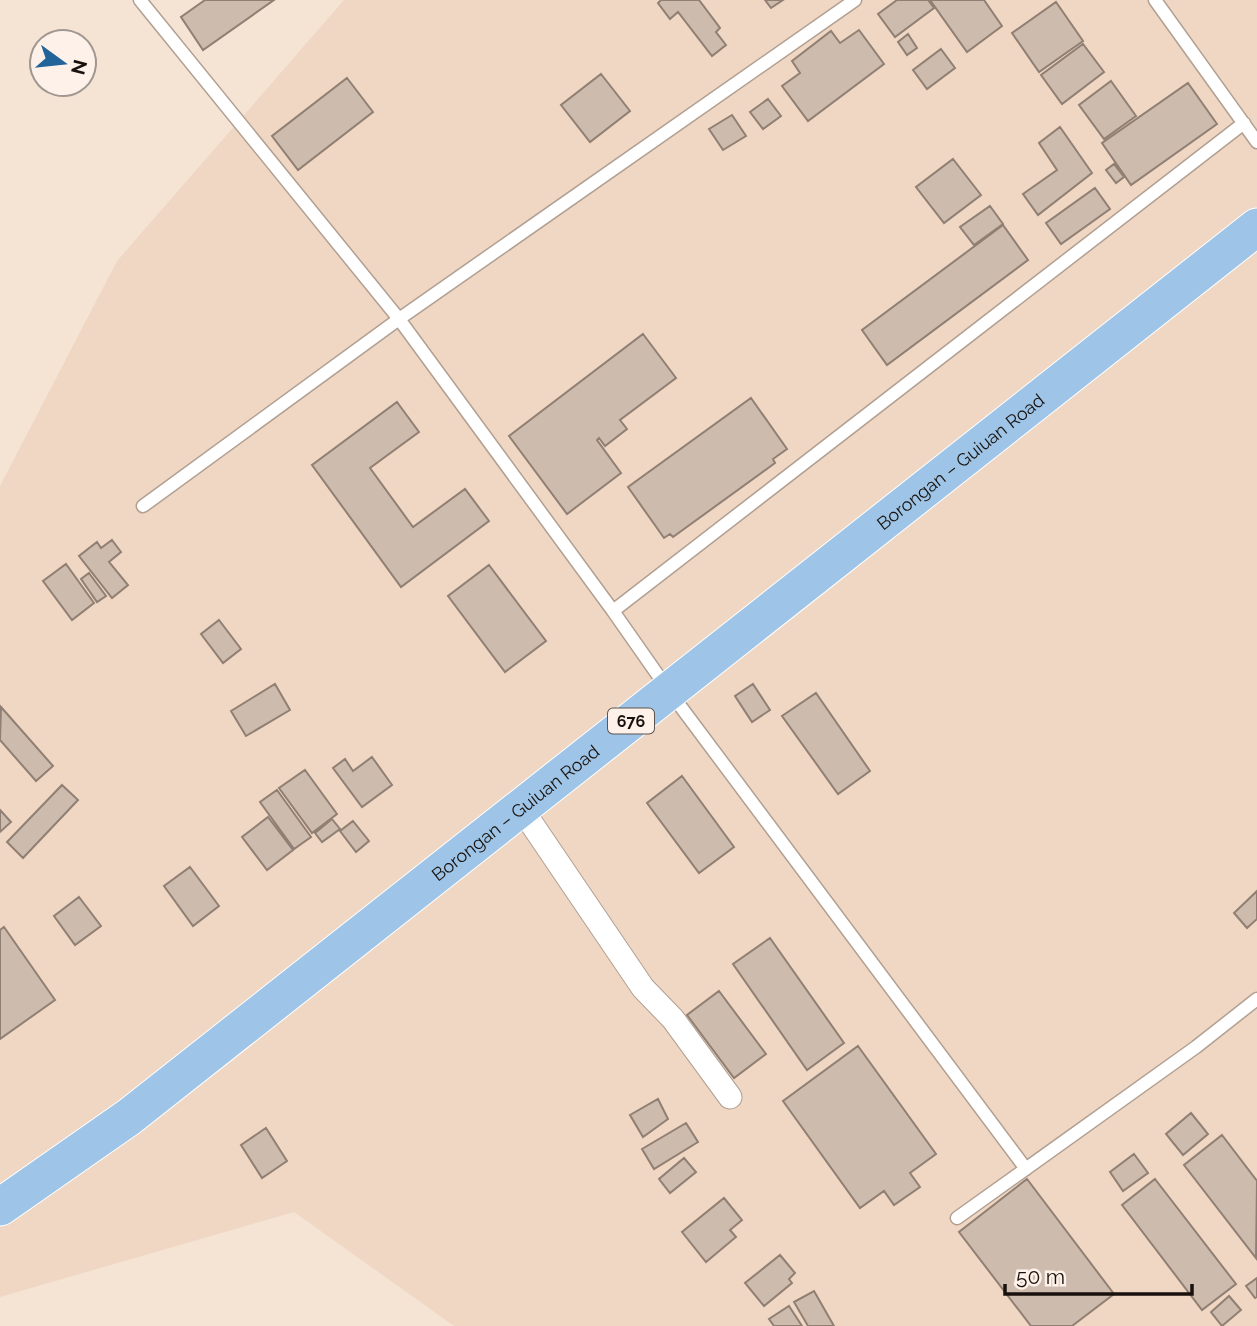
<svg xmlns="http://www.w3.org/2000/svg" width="1257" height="1326" viewBox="0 0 1257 1326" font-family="Raleway,sans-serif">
<rect width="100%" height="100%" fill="#f5e3d4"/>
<!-- built -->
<path fill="#efd7c3" d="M344,0H1257V1326H454L294,1212L0,1297V486L117,261Z"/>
<!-- building -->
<path fill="#cdbcae" stroke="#907f72" stroke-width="2" d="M205,0H274L203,50L181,17Z
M661,0H699L720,28L716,32L726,45L712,56L678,12L670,19L658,3Z
M765,0H783L771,8Z
M897,0H928L934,8L895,37L878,14Z
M930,0H984L1002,26L967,52Z
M1056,2L1083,41L1039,72L1012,33Z
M859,30L884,64L808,121L782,86L800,73L792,61L831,31L840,43Z
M908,34L917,48L907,55L898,42Z
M1083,44L1104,72L1062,104L1041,75Z
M941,49L955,68L927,89L913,70Z
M601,74L630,111L590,142L561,105Z
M347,78L373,112L298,170L272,136Z
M1111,81L1136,116L1104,139L1079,105Z
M1188,83L1217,124L1131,185L1102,143Z
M768,99L781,116L763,129L750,112Z
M732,115L746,136L723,150L709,129Z
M1060,127L1092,173L1038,215L1023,194L1057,170L1039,143Z
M953,159L981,195L944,223L916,187Z
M1114,164L1124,177L1116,183L1106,170Z
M1095,188L1110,209L1061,244L1046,223Z
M990,206L1003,224L974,245L960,227Z
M1003,225L1028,260L887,365L862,330Z
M643,334L676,378L620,420L627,429L605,446L599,438L597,440L621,473L567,514L509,436Z
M751,398L787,449L773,459L775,463L673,537L670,534L664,538L628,487Z
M397,402L419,432L370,468L413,527L465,489L489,521L401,587L312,465Z
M112,540L121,552L109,562L128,585L112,598L79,556L97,542L101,548Z
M66,564L94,603L72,620L43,581Z
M489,565L546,641L505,672L448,596Z
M89,573L106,596L97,602L81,579Z
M219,620L241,649L223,663L201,634Z
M275,684L290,710L246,736L231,711Z
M753,684L770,710L752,722L735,696Z
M816,693L870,771L838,794L782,716Z
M1,707L53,766L36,781L0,740Z
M372,757L392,785L362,807L333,768L345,759L353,771Z
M305,770L337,814L312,833L279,788Z
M682,776L734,847L699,873L647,803Z
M62,785L78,800L23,858L7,842Z
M277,790L311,837L294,849L260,802Z
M0,810L11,822L0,832Z
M268,817L293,850L267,870L242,837Z
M332,819L340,829L322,842L315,833Z
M353,821L369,841L356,852L340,831Z
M190,867L219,906L193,926L164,886Z
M1257,891V919L1247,928L1234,913Z
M79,897L101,926L75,945L54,916Z
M4,927L55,1000L0,1039V930Z
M770,938L844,1043L807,1070L733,964Z
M719,991L766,1054L734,1078L687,1015Z
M858,1046L936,1154L910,1173L920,1187L894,1205L884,1191L860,1208L783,1101Z
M658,1099L668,1119L643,1137L630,1115Z
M1191,1113L1208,1134L1183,1155L1166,1134Z
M686,1123L698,1142L654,1169L642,1149Z
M266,1128L287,1161L262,1178L241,1145Z
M1222,1135L1257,1181L1256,1258L1184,1165Z
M1134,1154L1148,1173L1123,1191L1110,1172Z
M684,1158L696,1172L670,1193L659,1179Z
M1027,1179L1114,1294L1072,1326H1031L959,1232Z
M1155,1179L1236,1284L1202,1310L1122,1205Z
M724,1198L742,1220L730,1230L736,1237L706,1262L682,1232Z
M780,1255L795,1273L789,1279L792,1283L764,1306L745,1283Z
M1257,1278V1297L1255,1298L1246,1286Z
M814,1291L834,1326H808L794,1302Z
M1229,1296L1241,1310L1222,1326L1211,1312Z
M789,1306L802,1326H774L769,1319Z"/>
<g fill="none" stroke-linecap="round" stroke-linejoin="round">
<defs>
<path id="service" d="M140,0L399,319L613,611L1244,123
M1155,0L1257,142
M143,506L399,319L855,0
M613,611L669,691L1026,1169
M957,1218L1196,1047L1257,999"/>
<path id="minor" d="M521,808L643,988L673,1019L730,1097"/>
<g id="primary">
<path id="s1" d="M0,1207L129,1117L1257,227"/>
</g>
</defs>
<!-- service casing -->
<use href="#service" stroke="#b19f92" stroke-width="15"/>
<!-- minor casing -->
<use href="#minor" stroke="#b19f92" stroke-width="25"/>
<!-- primary casing -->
<use href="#primary" stroke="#fff" stroke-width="39"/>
<!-- service -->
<use href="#service" stroke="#fff" stroke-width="12"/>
<!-- minor -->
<use href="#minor" stroke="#fff" stroke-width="23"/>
<!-- primary -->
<use href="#primary" stroke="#9ec5e7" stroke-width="37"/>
</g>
<g text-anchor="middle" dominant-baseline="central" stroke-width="7" stroke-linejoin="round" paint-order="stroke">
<!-- shield labels -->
<rect fill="#fdf1e9" stroke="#5d544f" stroke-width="2" x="608" y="708.5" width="46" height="25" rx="5"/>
<g font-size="16" font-weight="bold" fill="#18110d">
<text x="631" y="721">676</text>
</g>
<!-- street labels -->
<g font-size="18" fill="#18110d" stroke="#fdf1e9">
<text stroke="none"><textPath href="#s1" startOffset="1216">Borongan – Guiuan Road</textPath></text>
<text stroke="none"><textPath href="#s1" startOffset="649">Borongan – Guiuan Road</textPath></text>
</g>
</g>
<!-- north arrow -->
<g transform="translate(63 63) rotate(105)"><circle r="33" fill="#fdf1e9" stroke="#a19791" stroke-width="2"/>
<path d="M0-5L12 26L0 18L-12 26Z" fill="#216499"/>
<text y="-10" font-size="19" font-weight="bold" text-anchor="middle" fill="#18110d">N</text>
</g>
<!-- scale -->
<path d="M1005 1284v10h187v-10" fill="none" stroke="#18110d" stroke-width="3.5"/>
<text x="1016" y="1284" font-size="21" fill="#18110d" stroke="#fdf1e9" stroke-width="5" paint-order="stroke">50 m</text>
</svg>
